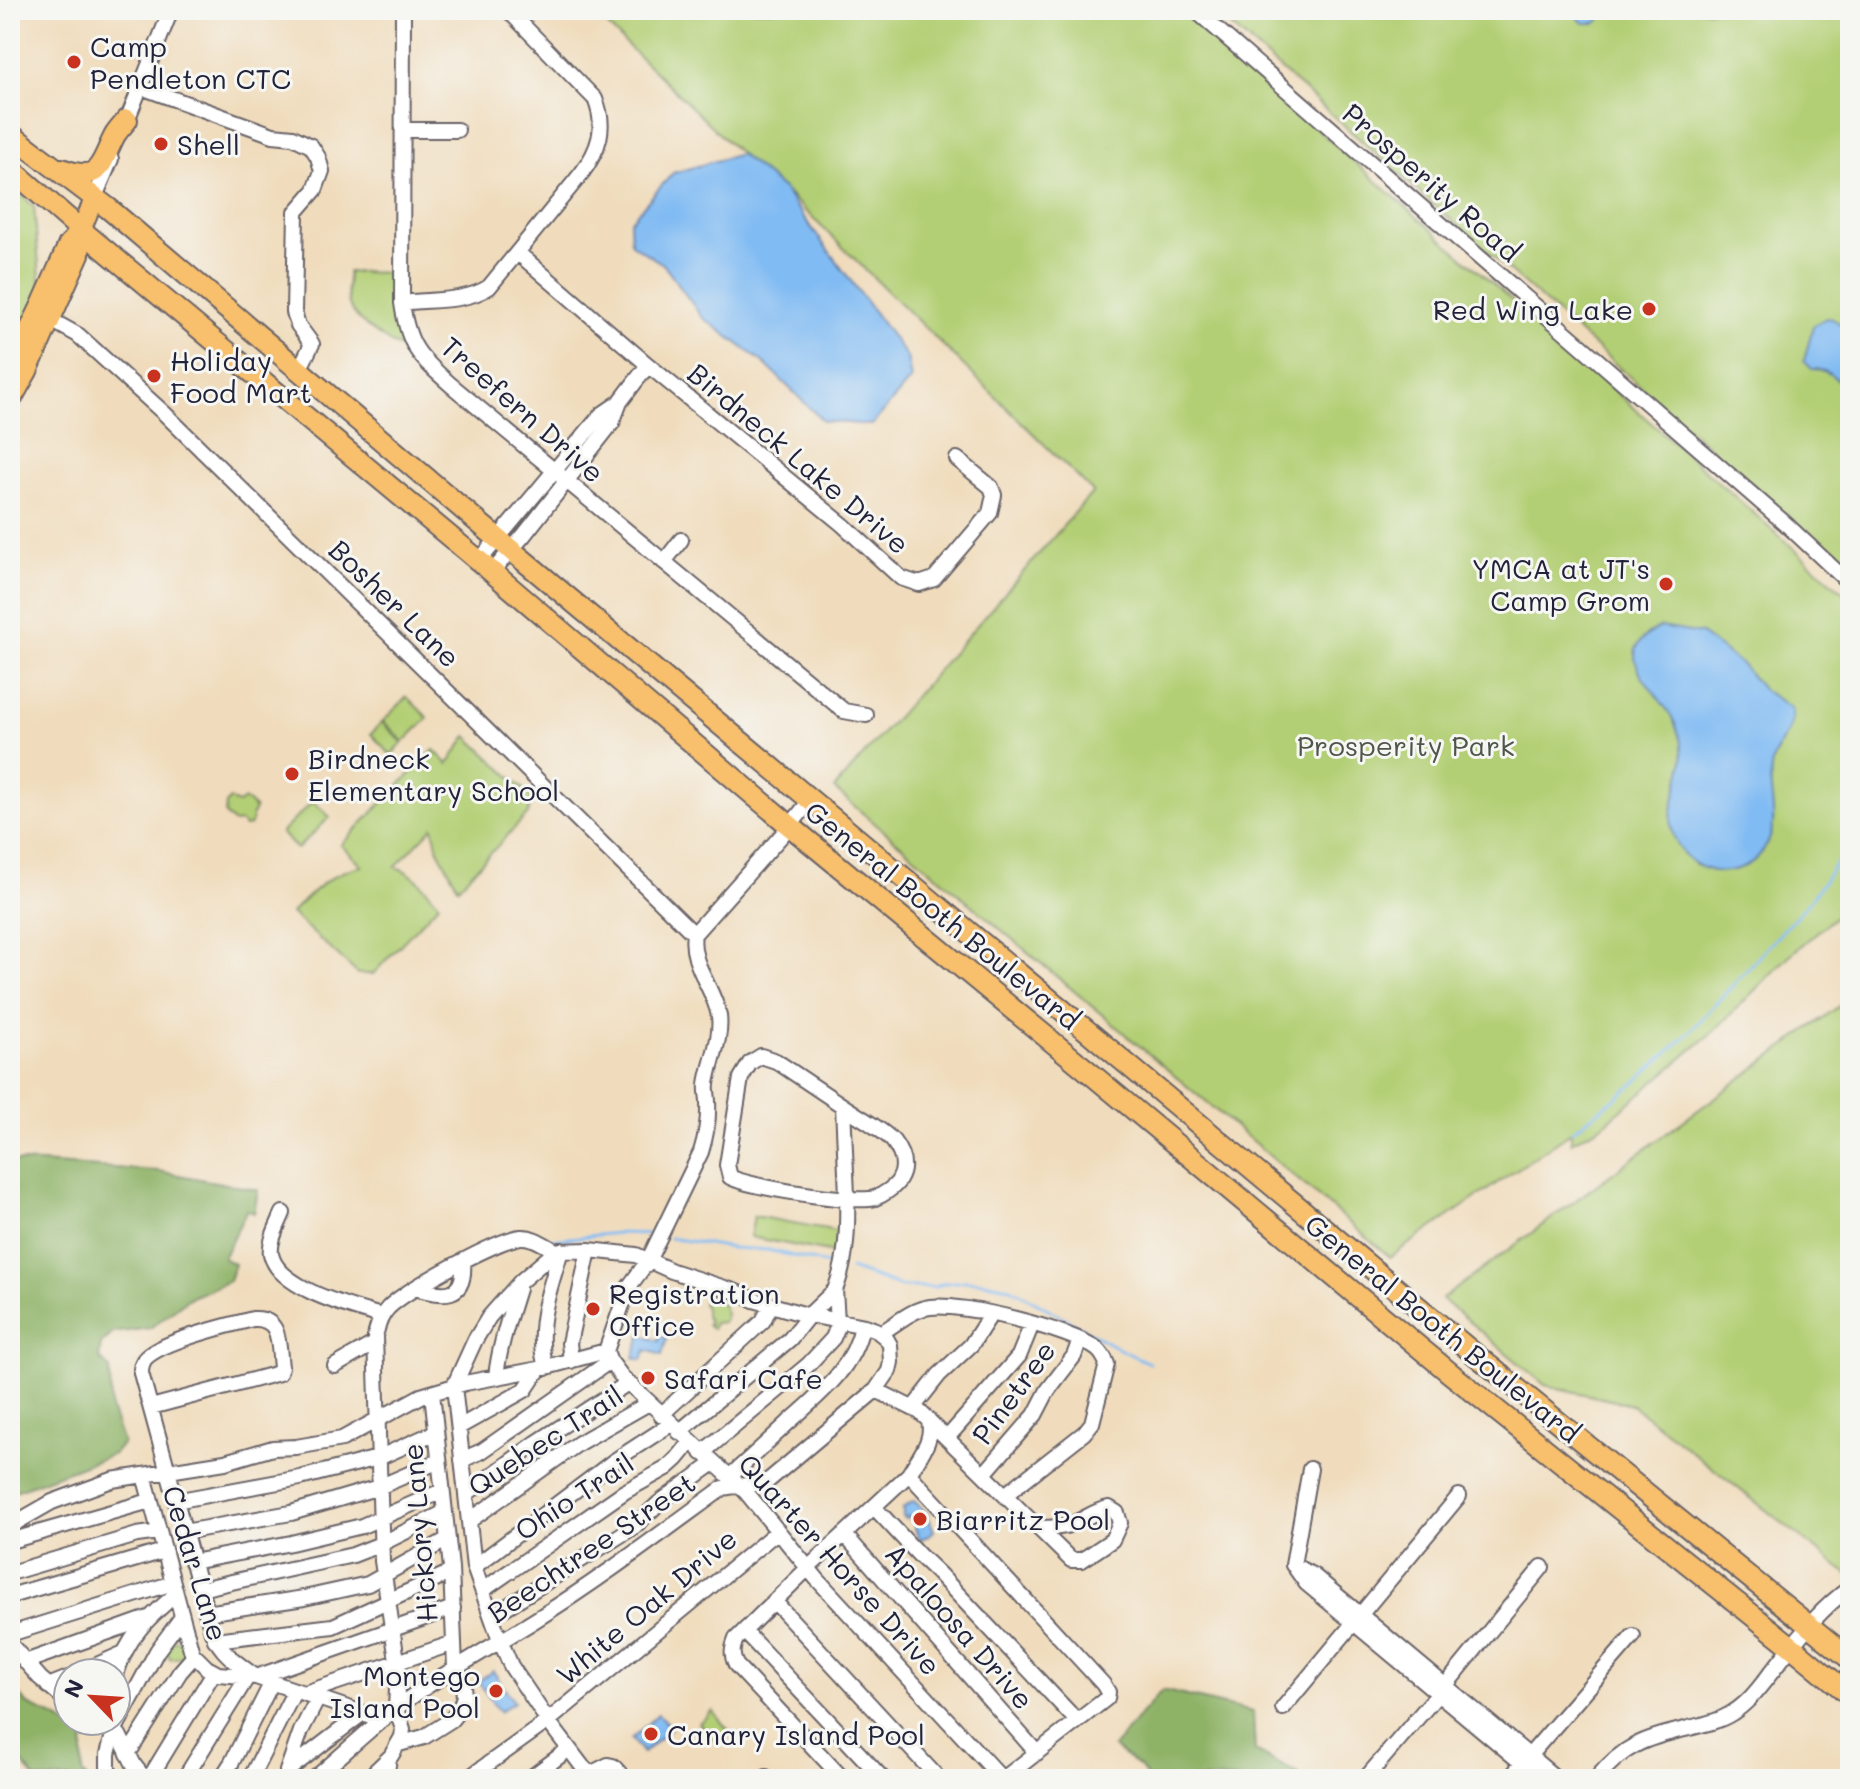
<svg xmlns="http://www.w3.org/2000/svg" width="1860" height="1789" viewBox="0 0 1860 1789" font-family="Mali,sans-serif">
<rect width="100%" height="100%" fill="#f6f6f2"/>
<filter id="ink" filterUnits="userSpaceOnUse"><feTurbulence type="fractalNoise" baseFrequency=".0125" numOctaves="2"/><feDisplacementMap in="SourceGraphic" scale="16" xChannelSelector="R" yChannelSelector="G"/><feConvolveMatrix kernelMatrix="1 2 1 2 8 2 1 2 1" color-interpolation-filters="sRGB"/></filter>
<filter id="wash" filterUnits="userSpaceOnUse"><feTurbulence type="fractalNoise" baseFrequency=".006" numOctaves="4" result="noise"/><feDisplacementMap in="SourceGraphic" scale="32" xChannelSelector="R" yChannelSelector="G"/><feGaussianBlur stdDeviation="1.8" result="paint"/><feColorMatrix in="noise" values="0 0 0 0 0 0 0 0 0 0 0 0 0 0 0 0 0 1.4 0 .05"/><feComposite in="paint" operator="in"/></filter>
<g filter="url(#wash)">
<rect width="100%" height="100%" fill="#f0dcbc"/>
<!-- green -->
<path fill="#b3cf75" stroke="#6a7858" stroke-width="2" d="M591,10H1182L1850,598V904L1789,956L1712,1033L1602,1126L1571,1142V1132L1390,1257L834,789L1093,492L783,189L740,154Z
M1213,10H1850V571Z
M10,186L34,206L41,290L10,351Z
M348,272L397,273C395,305 394,327 413,355C393,345 357,326 349,304C346,295 348,282 348,272Z
M407,697L428,718L404,742L383,721Z
M382,722L403,743L391,755L371,734Z
M467,736L532,797L528,814L458,887L438,850L433,827L395,867C414,872 426,889 439,904L373,974H358L291,913C312,892 333,870 362,866L341,845L434,750L448,764Z
M230,799L238,804L244,800L249,802L255,809L252,815V821L249,826L245,827L241,822L234,823L225,815L226,804Z
M313,801L330,817L297,849L281,833Z
M1850,998V1576L1632,1405L1545,1385L1442,1299Z
M754,1216L838,1231L834,1253L750,1237Z
M708,1296L720,1300L726,1313L724,1322L714,1323L712,1329L709,1327L707,1324L709,1322L705,1315V1308L703,1305L704,1299Z
M180,1640L185,1643L186,1656L170,1659C166,1651 167,1648 173,1641Z
M712,1711L731,1733L718,1745L699,1723Z"/>
<!-- forest -->
<path fill="#8eb266" stroke="#586a50" stroke-width="2" d="M10,1161L158,1171L258,1190L254,1213L247,1210L223,1258L234,1264L229,1281L189,1298L150,1328L113,1333L101,1344L99,1358L110,1369L111,1409L123,1443L114,1454L10,1493Z
M10,1684L27,1704L84,1732L82,1773L87,1779H36L10,1749Z
M1162,1690L1253,1712L1255,1751L1298,1774L1300,1779H1148L1142,1769L1113,1747Z"/>
<!-- water -->
<path fill="#81bbf3" stroke="#526e97" stroke-width="2" d="M1573,10H1602L1601,18L1597,23H1584L1580,20Z
M740,154L783,189L907,357L911,379L872,425L823,421L764,363L702,317L663,264L631,244L630,221L673,173Z
M1826,318L1833,319L1845,327L1850,326V400C1845,383 1830,369 1812,369L1804,361L1813,326Z
M1661,627L1701,634L1741,664L1762,689L1791,708C1797,728 1776,744 1772,763C1767,783 1775,804 1773,824C1767,880 1694,889 1674,837C1665,814 1680,788 1682,765C1684,752 1680,736 1675,724C1662,691 1601,654 1661,627Z
M641,1335L659,1341V1336L667,1338L662,1355L646,1350L642,1360L634,1358Z
M914,1501L927,1513L934,1531L922,1539L918,1537L914,1525L908,1516L905,1519L903,1517V1508Z
M493,1671L514,1702L499,1712L478,1681Z
M658,1714L671,1728L643,1753L631,1739Z"/>
<g fill="none" stroke-linecap="round" stroke-linejoin="round">
<!-- stream -->
<path stroke="#81bbf3" stroke-width="3" d="M1572,1131L1629,1088L1688,1034L1809,902L1850,844
M670,1238L732,1248L768,1250L835,1266
M551,1240L617,1233L649,1234
M850,1269L902,1287H935L945,1283L965,1281L984,1282L1009,1287L1123,1351L1149,1363"/>
</g>
</g>
<g filter="url(#ink)">
<g fill="none" stroke-linecap="round" stroke-linejoin="round">
<defs>
<path id="minor" d="M403,10L402,303C408,346 419,357 451,385L844,711L866,715
M1195,10L1787,525L1850,584
M141,87L273,135L293,137L311,146L318,157L322,171L315,190L296,212L294,312L298,325L312,344L299,370
M124,128L171,10
M403,130H457
M95,197L111,159
M518,253L648,365L842,524L901,578L919,584L934,579L990,513L994,495L991,487L957,459
M402,303C431,299 464,303 489,287L581,174C599,150 607,127 595,99L508,10
M51,320L78,335L165,414L694,934
M479,561L601,415L620,402
M664,562L681,540
M492,572L524,535L612,423L620,402L648,365
M283,1213C278,1225 269,1241 271,1254C278,1289 352,1307 381,1316
M415,1288C443,1296 466,1300 463,1262
M835,1290C847,1260 848,1227 847,1195L843,1106L776,1061L761,1056L750,1063L741,1078L727,1165L730,1177C749,1187 854,1204 875,1198C883,1195 895,1187 899,1180C907,1167 902,1153 893,1141C884,1130 856,1115 843,1106
M881,1333C896,1324 912,1309 930,1307C961,1302 1072,1330 1097,1349C1102,1353 1105,1359 1107,1364L1092,1423L1084,1433L1005,1495
M606,1351L628,1288L648,1261L701,1152C706,1136 709,1119 708,1102C708,1096 706,1090 707,1084C710,1062 722,1039 719,1016C714,988 689,963 694,934L790,826L811,799
M606,1351L610,1361L622,1377L746,1492L817,1579L1002,1779
M571,1361L569,1343L589,1250
M335,1366L375,1343
M546,1368C544,1360 542,1351 542,1343C540,1312 553,1280 561,1250
M496,1377C499,1347 509,1318 518,1289
M876,1390L920,1412L1071,1560H1082L1112,1540L1120,1523L1117,1513L1109,1508C1096,1510 1085,1519 1072,1524C1062,1528 1051,1528 1039,1528
M151,1407L279,1373L281,1367C278,1345 282,1317 253,1319C230,1325 157,1342 144,1360C141,1365 141,1368 141,1373L212,1632C222,1654 237,1663 256,1677L453,1608
M913,1408L939,1375L971,1345L991,1314
M661,1415L763,1321L771,1305
M459,1427L525,1390L539,1369
M679,1432L790,1339L809,1315L835,1290L837,1321
M947,1438L1019,1356L1032,1324
M702,1453L808,1365L833,1338L840,1321
M462,1460L482,1451L610,1361
M909,1474C918,1458 936,1438 928,1419
M984,1474L1035,1415L1048,1390L1074,1356L1078,1345V1339
M144,1475L192,1653L207,1668L218,1674L256,1677L383,1720
M729,1477C749,1459 769,1441 789,1422C819,1395 854,1368 862,1326
M466,1494L536,1443L628,1383
M175,1501L300,1478L378,1458L436,1432
M874,1507L919,1555L938,1573L1077,1721
M469,1521L579,1443L649,1403
M10,1529L17,1522L52,1502L112,1480L225,1462L273,1448L296,1447L342,1439L421,1396L465,1383L539,1369L606,1351
M184,1532L291,1513L379,1487L439,1461
M844,1534L1037,1753
M10,1541L150,1501
M192,1562L291,1543L362,1526L442,1491
M1293,1565L1314,1576L1557,1779
M1293,1565L1310,1469
M474,1567L614,1461L671,1424
M1296,1569L1306,1583L1541,1779
M10,1573L137,1535L159,1532
M200,1589L353,1555L381,1544L445,1512
M483,1590L624,1492L667,1468L677,1459L691,1442
M10,1596L164,1551
M774,1601L939,1779
M206,1613L304,1598L368,1584L448,1539
M492,1616L635,1526L659,1503L714,1463
M744,1631L883,1779
M10,1634L173,1583
M215,1640L333,1626L451,1572
M10,1644L40,1678L68,1702
M25,1662L148,1618
M79,1673L124,1653
M116,1675C127,1637 147,1619 176,1594
M48,1686L68,1678
M305,1693L454,1643
M1283,1708L1459,1496
M97,1721L119,1735L134,1765L145,1779
M399,1744L424,1737L451,1720L460,1709L464,1696L463,1686L455,1668L451,1568L432,1393
M128,1754L180,1672L194,1656
M287,1771L363,1713
M287,1771L301,1731L318,1698
M111,1779L108,1767V1754L114,1731L157,1651L182,1617
M149,1779L214,1672
M184,1779L248,1676
M221,1779L232,1762L272,1682
M250,1779L295,1690
M314,1779C345,1753 375,1723 407,1700C447,1671 490,1648 532,1622C598,1581 660,1534 723,1488C741,1484 752,1487 769,1480L876,1390L889,1371L891,1362L890,1345L886,1338L876,1330L865,1326L803,1314L754,1300L734,1291L672,1271L636,1255L589,1250L556,1251L521,1281L489,1317L475,1340L454,1386L474,1567L498,1635L511,1666L548,1721L582,1766L590,1774
M367,1779L391,1756L402,1737L403,1729L396,1709L398,1667L382,1561L375,1336C378,1326 380,1316 388,1308C405,1290 498,1239 521,1237C534,1236 546,1246 556,1251
M386,1779L389,1758
M467,1779L548,1721L778,1531
M529,1779L569,1749
M595,1779L590,1774L608,1765L613,1766L625,1779
M765,1779L766,1777L768,1779
M843,1779L736,1665C731,1655 732,1649 736,1639L808,1568L909,1474L1103,1684L1108,1692L1107,1698L1003,1779
M1365,1779L1445,1686L1542,1567
M1509,1779L1633,1636
M1596,1779C1623,1746 1645,1738 1685,1729C1701,1725 1718,1722 1732,1713C1750,1702 1761,1685 1774,1669C1796,1641 1820,1608 1850,1588"/>
<path id="major" d="M10,369L41,305L68,244L81,230L95,197
M10,403L28,371L80,254L81,230"/>
<path id="highway" d="M10,134L108,208L511,550L1472,1352L1850,1659
M10,168L81,230L485,566L790,826L1095,1077L1450,1373L1792,1647L1850,1695
M62,169C102,184 100,163 115,135C119,129 123,125 127,120"/>
</defs>
<!-- minor casing -->
<use href="#minor" stroke="#6a6368" stroke-width="18"/>
<!-- major casing -->
<use href="#major" stroke="#6a6368" stroke-width="22"/>
<!-- highway casing -->
<use href="#highway" stroke="#6a6368" stroke-width="24"/>
<!-- minor -->
<use href="#minor" stroke="#fff" stroke-width="14"/>
<!-- major -->
<use href="#major" stroke="#f8bf6c" stroke-width="18"/>
<!-- highway -->
<use href="#highway" stroke="#f8bf6c" stroke-width="20"/>
</g>
</g>
<!-- markers -->
<g fill="#c8321e" stroke="#f6f6f2" stroke-width="3">
<circle cx="74" cy="62" r="8"/>
<circle cx="161" cy="144" r="8"/>
<circle cx="1649" cy="309" r="8"/>
<circle cx="154" cy="376" r="8"/>
<circle cx="1666" cy="584" r="8"/>
<circle cx="292" cy="774" r="8"/>
<circle cx="593" cy="1309" r="8"/>
<circle cx="648" cy="1378" r="8"/>
<circle cx="920" cy="1519" r="8"/>
<circle cx="496" cy="1691" r="8"/>
<circle cx="651" cy="1734" r="8"/>
</g>
<g text-anchor="middle" dominant-baseline="central" stroke-width="6" stroke-linejoin="round" paint-order="stroke">
<!-- poi labels -->
<g font-size="28" fill="#22223b" stroke="#f6f6f2" text-anchor="start">
<text x="90" y="46">Camp<tspan x="90" dy="32">Pendleton CTC</tspan></text>
<text x="177" y="144">Shell</text>
<text x="1633" y="309" text-anchor="end">Red Wing Lake</text>
<text x="170" y="360">Holiday<tspan x="170" dy="32">Food Mart</tspan></text>
<text x="1650" y="568" text-anchor="end">YMCA at JT's<tspan x="1650" dy="32">Camp Grom</tspan></text>
<text x="308" y="758">Birdneck<tspan x="308" dy="32">Elementary School</tspan></text>
<text x="609" y="1293">Registration<tspan x="609" dy="32">Office</tspan></text>
<text x="664" y="1378">Safari Cafe</text>
<text x="936" y="1519">Biarritz Pool</text>
<text x="480" y="1675" text-anchor="end">Montego<tspan x="480" dy="32">Island Pool</tspan></text>
<text x="667" y="1734">Canary Island Pool</text>
</g>
<!-- street labels -->
<g font-size="28" fill="#22223b" stroke="#f6f6f2">
<text transform="translate(1432 182) rotate(41)">Prosperity Road</text>
<text transform="translate(523 409) rotate(41)">Treefern Drive</text>
<text transform="translate(799 458) rotate(40)">Birdneck Lake Drive</text>
<text transform="translate(395 603) rotate(44)">Bosher Lane</text>
<text transform="translate(943 915) rotate(39)">General Booth Boulevard</text>
<text transform="translate(1443 1328) rotate(39)">General Booth Boulevard</text>
<text transform="translate(1013 1392) rotate(-54)">Pinetree</text>
<text transform="translate(545 1440) rotate(-33)">Quebec Trail</text>
<text transform="translate(574 1496) rotate(-33)">Ohio Trail</text>
<text transform="translate(419 1533) rotate(-95)">Hickory Lane</text>
<text transform="translate(591 1547) rotate(-34)">Beechtree Street</text>
<text transform="translate(196 1563) rotate(73)">Cedar Lane</text>
<text transform="translate(840 1564) rotate(48)">Quarter Horse Drive</text>
<text transform="translate(646 1606) rotate(-40)">White Oak Drive</text>
<text transform="translate(960 1626) rotate(49)">Apaloosa Drive</text>
</g>
<!-- park labels -->
<g font-size="28" fill="#4e564c" stroke="#f6f6f2">
<text x="1406" y="745">Prosperity Park</text>
</g>
</g>
<!-- margin -->
<rect width="1860" height="1789" fill="none" stroke="#f6f6f2" stroke-width="40"/>
<!-- north arrow -->
<g transform="translate(92 1697) rotate(295)"><circle r="38" fill="#f6f6f2" stroke="#a1a1a9" stroke-width="2"/>
<path d="M0-6L14 30L0 20L-14 30Z" fill="#c8321e"/>
<text y="-12" font-size="22" font-weight="bold" text-anchor="middle" fill="#22223b">N</text>
</g>
</svg>
